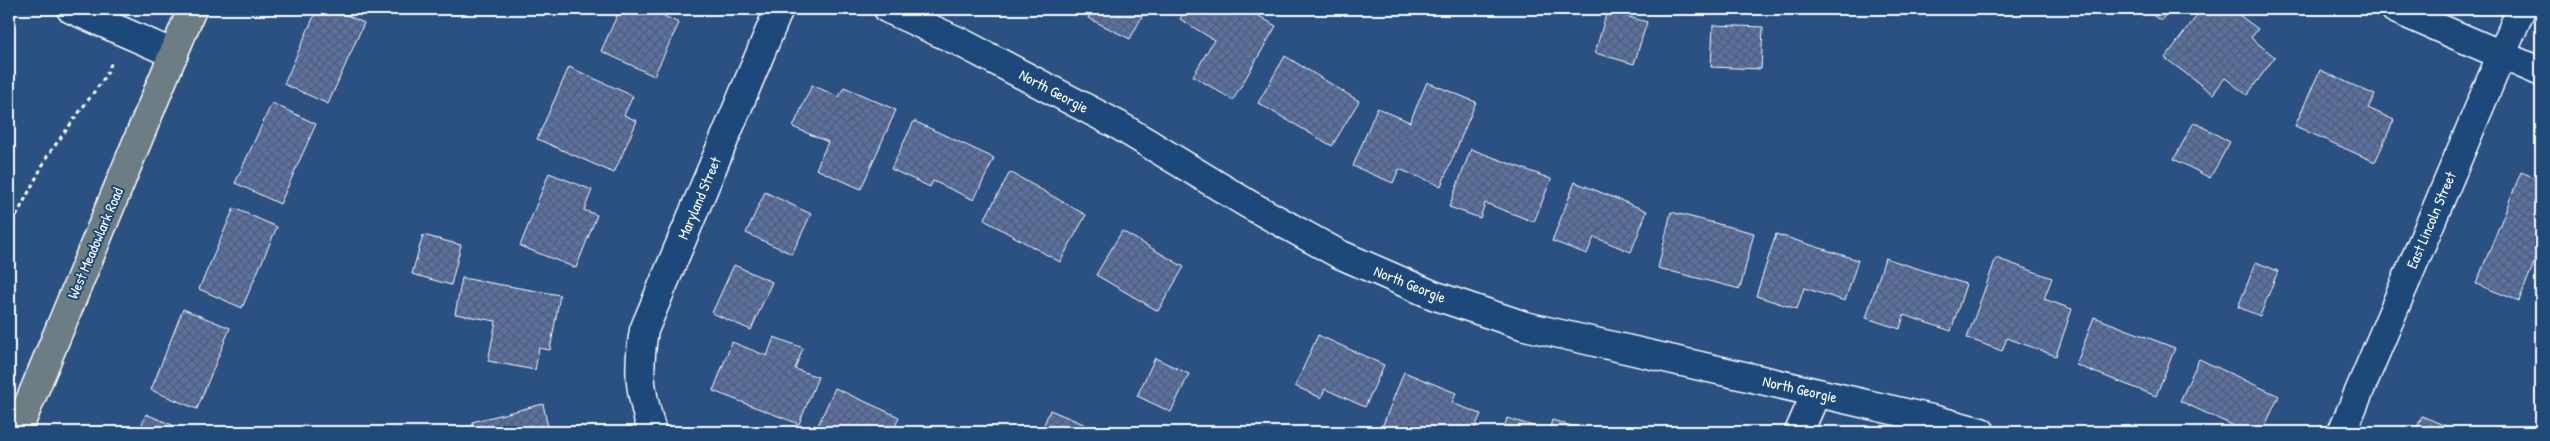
<svg xmlns="http://www.w3.org/2000/svg" width="2550" height="441" viewBox="0 0 2550 441" font-family="'Patrick Hand',sans-serif">
<defs>
<pattern id="building-cross-hatch" width="8" height="8" patternUnits="userSpaceOnUse" patternTransform="scale(1.25)"><rect width="8" height="8" fill="#5a71a1"/><path d="M0 0l8 8M0 8l8-8" fill="none" stroke="#525d72"/></pattern>
</defs>
<rect width="100%" height="100%" fill="#2a5181"/>
<filter id="ink" filterUnits="userSpaceOnUse"><feTurbulence type="fractalNoise" baseFrequency=".02" numOctaves="2"/><feDisplacementMap in="SourceGraphic" scale="10" xChannelSelector="R" yChannelSelector="G"/><feConvolveMatrix kernelMatrix="1 2 1 2 8 2 1 2 1" color-interpolation-filters="sRGB"/></filter>
<g filter="url(#ink)">
<!-- building -->
<path fill="url(#building-cross-hatch)" stroke="#fff" d="M317,9H333L364,23L328,104L284,84Z
M620,9H667L664,16L679,23L654,76L601,51Z
M1093,9H1146L1130,39L1088,18Z
M1186,9H1247L1276,26L1233,100L1193,76L1214,40L1180,19Z
M2144,9H2169L2161,21Z
M2202,9H2231L2258,29L2251,38L2275,57L2247,95L2225,78L2213,94L2165,58Z
M1607,11L1647,22L1634,64L1595,53Z
M1713,25L1763,27L1761,69L1711,67Z
M1285,56L1359,101L1332,146L1258,103Z
M569,67L633,96L624,115L637,121L614,173L537,139Z
M2320,70L2375,95L2368,108L2394,120L2375,162L2295,126Z
M1427,82L1476,102L1441,186L1399,169L1393,183L1353,166L1377,108L1410,122Z
M812,85L839,97L844,87L896,110L861,189L816,169L828,142L793,127Z
M272,103L316,124L280,204L235,183Z
M914,121L994,158L974,200L933,181L930,187L891,169Z
M2194,122L2230,142L2210,178L2174,159Z
M1471,149L1551,179L1534,222L1485,203L1480,218L1449,207Z
M1010,172L1086,215L1060,262L984,220Z
M2521,172L2541,180V260L2536,258L2519,301L2476,284Z
M549,173L592,190L584,210L597,215L576,268L520,246Z
M1575,182L1647,211L1631,252L1594,237L1587,254L1552,241Z
M765,192L811,214L792,254L746,233Z
M234,208L277,227L242,308L199,289Z
M1671,212L1754,233L1740,289L1658,268Z
M1122,231L1184,267L1158,311L1096,275Z
M1776,234L1858,260L1845,301L1804,288L1797,309L1756,296Z
M423,235L461,245L451,285L412,274Z
M1885,258L1966,284L1951,331L1904,315L1900,329L1866,318Z
M1996,258L2052,278L2044,299L2072,309L2056,356L2007,338L2002,351L1967,338Z
M2256,262L2278,271L2260,316L2238,307Z
M734,265L772,282L751,330L712,313Z
M462,278L560,295L550,350L539,348L535,370L488,361L496,321L455,314Z
M183,309L230,328L197,409L151,390Z
M2094,317L2175,348L2156,396L2076,365Z
M1318,335L1384,365L1365,407L1325,389L1321,398L1295,386Z
M774,337L803,348L795,369L818,377L799,424L713,391L732,342L767,356Z
M1155,358L1189,374L1171,412L1137,396Z
M2199,359L2279,396L2262,432H2247L2180,401Z
M1404,372L1456,393L1452,403L1481,414L1473,432H1395L1382,427Z
M835,388L899,417L893,432H815Z
M543,404L549,432H475L472,422Z
M1050,410L1086,425L1083,432H1041Z
M146,414L189,432H139Z
M2422,416L2460,432H2415Z
M1507,418L1549,431L1552,420L1582,429L1581,432H1503Z"/>
<g fill="none" stroke-linecap="round" stroke-linejoin="round">
<defs>
<path id="minor" d="M71,9L174,54
M888,9L960,42L1118,125L1248,204L1339,254L1433,295L1525,326L1936,420L1981,432
M2395,9L2541,72
M652,432C640,390 637,373 644,330L779,9
M1799,432L1816,393
M2342,432L2521,9"/>
<path id="major" d="M17,432L192,9"/>
</defs>
<!-- minor casing -->
<use href="#minor" stroke="#fff" stroke-width="31"/>
<!-- major casing -->
<use href="#major" stroke="#fff" stroke-width="31"/>
<!-- path -->
<path stroke="#fff" stroke-width="3" stroke-dasharray="4 4" stroke-linecap="butt" d="M9,230L48,155L105,77L112,62"/>
<!-- minor -->
<use href="#minor" stroke="#1f4a7a" stroke-width="28"/>
<!-- major -->
<use href="#major" stroke="#6c7e84" stroke-width="28"/>
</g>
</g>
<g text-anchor="middle" dominant-baseline="central" stroke-width="4" stroke-linejoin="round" paint-order="stroke">
<!-- street labels -->
<g font-size="15" fill="#fff" stroke="#1f4a7a">
<text transform="translate(1054 91) rotate(28)">North Georgie</text>
<text transform="translate(699 198) rotate(-67)">Maryland Street</text>
<text transform="translate(2431 220) rotate(-67)">East Lincoln Street</text>
<text transform="translate(95 243) rotate(-67)">West Meadowlark Road</text>
<text transform="translate(1410 284) rotate(22)">North Georgie</text>
<text transform="translate(1800 389) rotate(13)">North Georgie</text>
</g>
</g>
<!-- margin -->
<rect width="2550" height="441" fill="none" stroke="#1f4a7a" stroke-width="30"/>
<rect x="15" y="15" width="2520" height="411" fill="none" stroke="#fff" stroke-width="2" filter="url(#ink)"/>
</svg>
